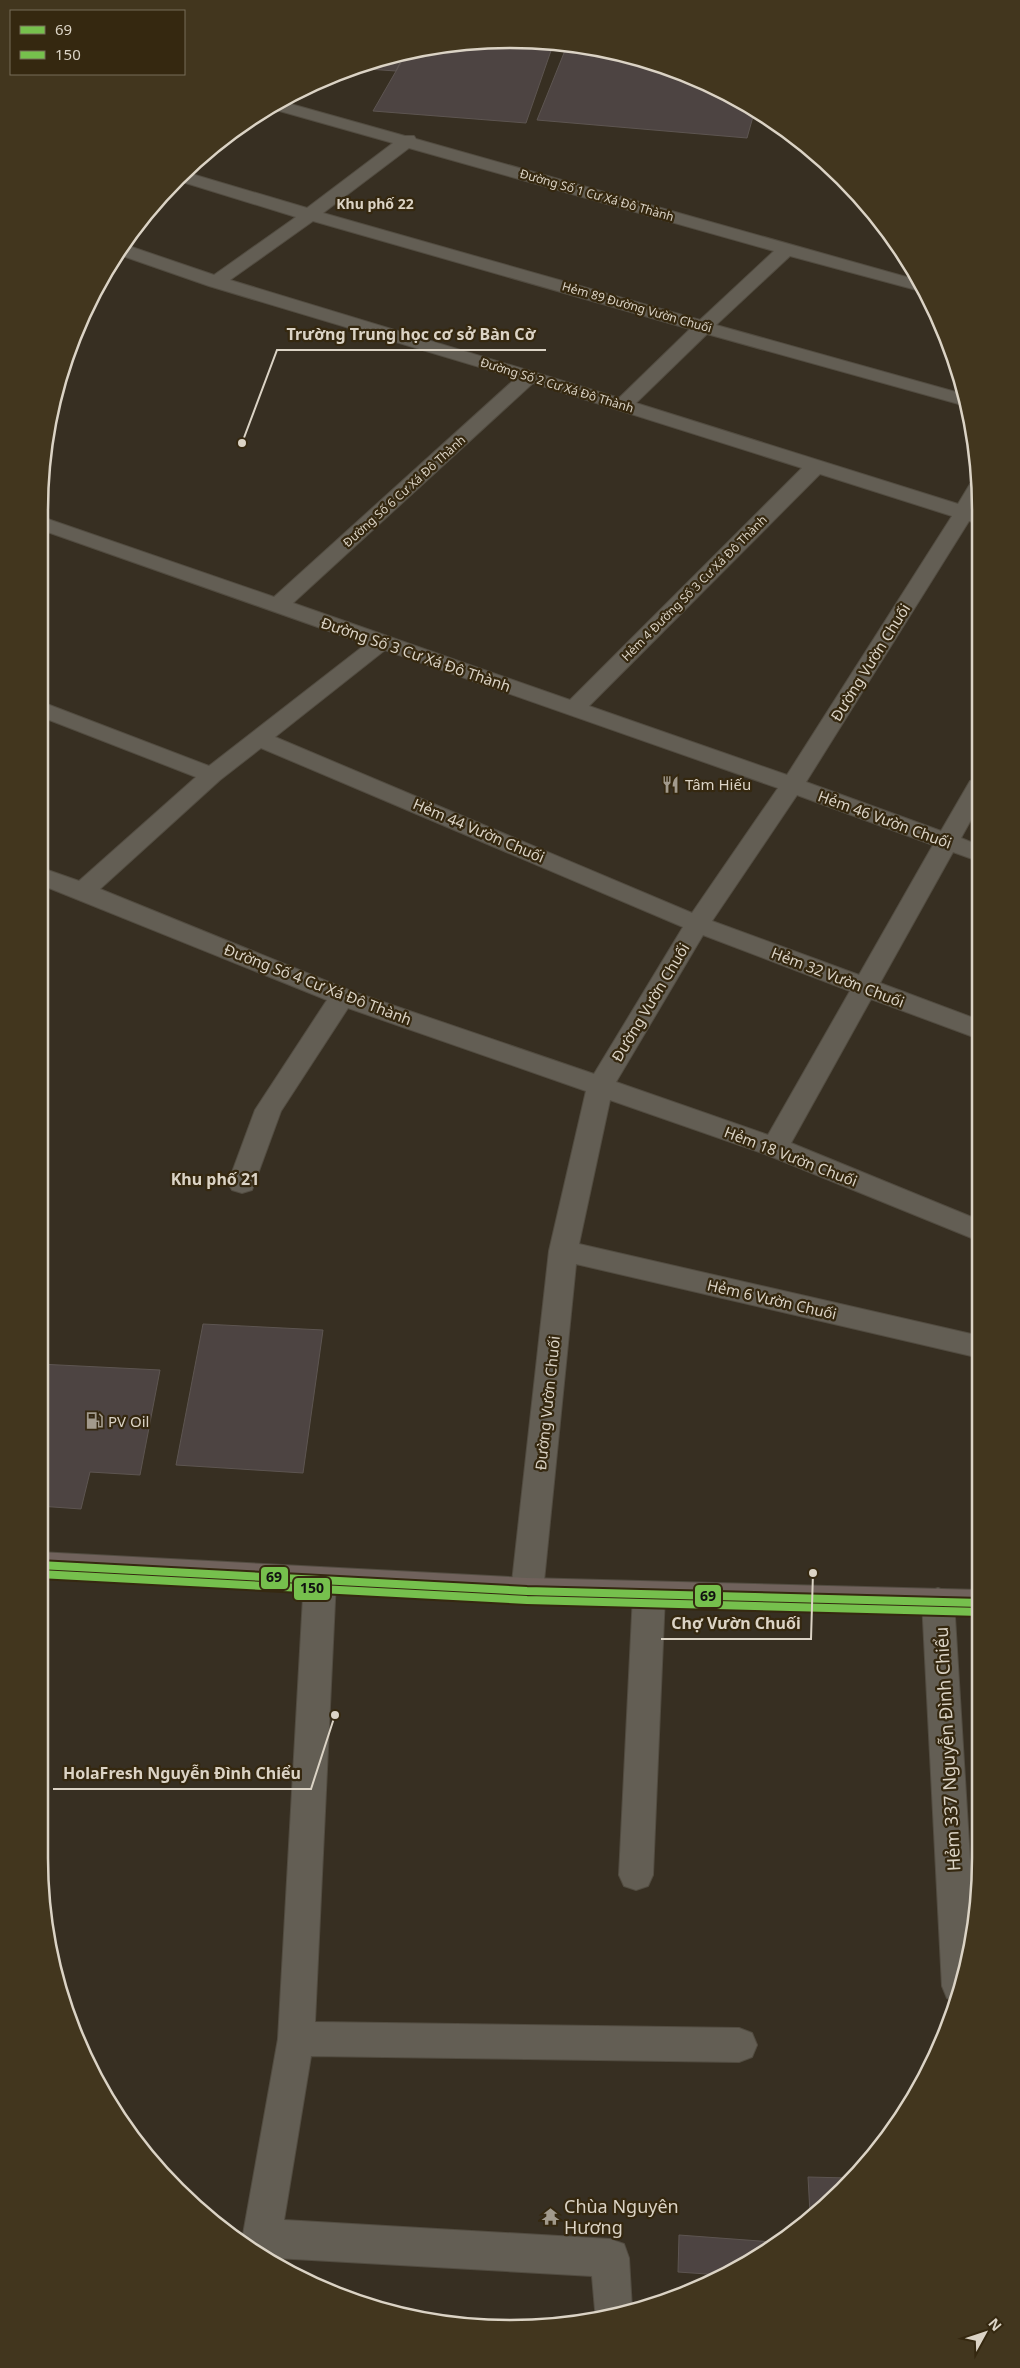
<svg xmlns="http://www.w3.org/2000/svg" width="1020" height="2368" viewBox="0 0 1020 2368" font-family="'Noto Sans',sans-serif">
<rect width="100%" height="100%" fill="#372f22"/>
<!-- building -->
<path fill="#4d4442" stroke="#5d5551" d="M479,40L554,42L526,123L373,111L407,52Z
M568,43L662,64L754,113L747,138L537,120Z
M405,52L396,71L353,68L388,55Z
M203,1324L323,1330L303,1473L176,1465Z
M39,1364L160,1370L140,1475L90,1472L81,1509L39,1506Z
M808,2177L848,2178L849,2181L810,2213Z
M679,2235L773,2242V2244L746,2266L721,2275L678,2272Z"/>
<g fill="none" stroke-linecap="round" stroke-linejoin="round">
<defs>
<path id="minor" d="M280,101L405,136H414L416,139L917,280L924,292L790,256L716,325L963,394L966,406L707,334L636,403L958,504L970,484L977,482V523L969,521L806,782L941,831L970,781L978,779V807L961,838L978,845V861L953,852L880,983L979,1020V1039L871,999L791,1143L979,1220V1241L765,1154L610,1100L579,1244L980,1336V1358L576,1264L543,1591L538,1600L527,1604L516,1600L511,1591L549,1251L586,1091L348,1008L281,1111L252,1190L242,1193L232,1190L228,1183L255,1110L327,1000L39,884V867L79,881L196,777L39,716V701L209,766L366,644L39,529V516L274,597L516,378L209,286L117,254L123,244L214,275L296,217L176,180L185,172L307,208L393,143L269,108ZM409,148L774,251L700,320L323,213ZM313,221L690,329L619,398L230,280ZM533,383L802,468L570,700L293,603ZM820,474L952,516L787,775L589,706ZM385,650L778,788L692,913L275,737ZM261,748L683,927L594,1074L351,991L100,889L220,780ZM797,795L933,845L859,975L712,921ZM703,935L850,991L768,1135L616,1082Z
M320,1567L331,1571L336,1580L315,2022L739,2028L752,2033L757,2045L752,2057L739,2062L311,2056L284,2220L610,2239L624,2244L629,2258L632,2309L596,2321L592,2276L276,2258L273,2265L242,2240L278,2039L304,1580L309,1571Z
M649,1582L660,1586L665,1595L653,1875L648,1886L636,1890L624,1886L619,1875L633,1595L638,1586Z
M938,1588L949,1592L954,1601L973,1908L958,2002L947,1998L942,1986L922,1601L927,1592Z"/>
<path id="major" d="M39,1552L527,1578L980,1590L981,1616L527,1604L39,1578Z"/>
</defs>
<!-- minor casing -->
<use href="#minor" stroke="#524c41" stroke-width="2"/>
<!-- major casing -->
<use href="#major" stroke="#524c41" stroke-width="2"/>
<!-- minor -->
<use href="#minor" fill="#635e54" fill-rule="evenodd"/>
<!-- major -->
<use href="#major" fill="#70625c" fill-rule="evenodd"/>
<defs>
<path id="bus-1" d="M39,1565L527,1591L981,1603"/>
<path id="bus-2" d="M39,1574L527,1600L981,1612"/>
</defs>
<!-- bus-1 casing -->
<use href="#bus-1" stroke="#352810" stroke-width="12"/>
<!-- bus-2 casing -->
<use href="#bus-2" stroke="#352810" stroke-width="12"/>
<!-- bus-1 -->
<use href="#bus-1" stroke="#76c04d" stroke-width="8"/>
<!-- bus-2 -->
<use href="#bus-2" stroke="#76c04d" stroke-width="8"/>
</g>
<!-- icons -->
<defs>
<symbol id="restaurant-bare" viewBox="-9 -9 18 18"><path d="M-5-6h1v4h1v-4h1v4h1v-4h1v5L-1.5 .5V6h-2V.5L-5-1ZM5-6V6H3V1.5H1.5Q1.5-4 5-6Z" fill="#a29a8c" stroke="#352810" stroke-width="2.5" paint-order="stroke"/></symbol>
<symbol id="fuel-bare" viewBox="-9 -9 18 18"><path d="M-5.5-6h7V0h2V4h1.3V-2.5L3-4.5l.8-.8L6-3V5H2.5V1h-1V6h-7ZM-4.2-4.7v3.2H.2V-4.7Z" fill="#a29a8c" stroke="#352810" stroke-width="2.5" paint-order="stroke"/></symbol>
<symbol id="temple-bare" viewBox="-9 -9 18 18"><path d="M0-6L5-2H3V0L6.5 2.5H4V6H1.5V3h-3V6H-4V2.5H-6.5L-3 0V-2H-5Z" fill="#a29a8c" stroke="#352810" stroke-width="2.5" paint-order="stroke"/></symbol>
</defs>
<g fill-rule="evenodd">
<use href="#restaurant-bare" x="658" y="772" width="25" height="25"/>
<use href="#fuel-bare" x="82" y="1408" width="25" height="25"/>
<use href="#temple-bare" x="538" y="2204" width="25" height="25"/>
</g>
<g text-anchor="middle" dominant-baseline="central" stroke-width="4.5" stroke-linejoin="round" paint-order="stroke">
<!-- far-street labels -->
<g font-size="12" fill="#dbd3c5" stroke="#352810">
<text transform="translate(597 195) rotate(16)">Ðường Số 1 Cư Xá Đô Thành</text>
<text transform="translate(637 307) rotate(16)">Hẻm 89 Đường Vườn Chuối</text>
<text transform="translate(557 385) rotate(17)">Ðường Số 2 Cư Xá Đô Thành</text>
<text transform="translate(404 491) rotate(-42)">Đường Số 6 Cư Xá Đô Thành</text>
<text transform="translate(694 588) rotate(-45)">Hẻm 4 Ðường Số 3 Cư Xá Đô Thành</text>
</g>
<!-- far-neighbourhood labels -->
<g font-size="14" font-weight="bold" fill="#dbd3c5" stroke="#352810">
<text x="375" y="203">Khu phố 22</text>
</g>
<!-- street labels -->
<g font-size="15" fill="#dbd3c5" stroke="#352810">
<text transform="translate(416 654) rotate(19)">Ðường Số 3 Cư Xá Đô Thành</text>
<text transform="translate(870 662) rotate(-58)">Đường Vườn Chuối</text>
<text transform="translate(885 819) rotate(20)">Hẻm 46 Vườn Chuối</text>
<text transform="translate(479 830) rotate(23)">Hẻm 44 Vườn Chuối</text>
<text transform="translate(838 977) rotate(21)">Hẻm 32 Vườn Chuối</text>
<text transform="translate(318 984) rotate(21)">Ðường Số 4 Cư Xá Đô Thành</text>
<text transform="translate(650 1002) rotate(-59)">Đường Vườn Chuối</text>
<text transform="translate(791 1156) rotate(21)">Hẻm 18 Vườn Chuối</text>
<text transform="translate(772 1299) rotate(13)">Hẻm 6 Vườn Chuối</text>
<text transform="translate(547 1403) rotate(-84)">Đường Vườn Chuối</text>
</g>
<!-- poi labels -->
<g font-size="15" fill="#dbd3c5" stroke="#352810" text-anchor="start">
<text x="685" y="784">Tâm Hiếu</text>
<text x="108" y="1421">PV Oil</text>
</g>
<!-- neighbourhood labels -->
<g font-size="16" font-weight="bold" fill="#dbd3c5" stroke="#352810">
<text x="215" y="1179">Khu phố 21</text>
</g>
<!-- near-street labels -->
<g font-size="18" fill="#dbd3c5" stroke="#352810">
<text transform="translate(947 1749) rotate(-93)">Hẻm 337 Nguyễn Ðình Chiểu</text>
</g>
<!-- near-poi labels -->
<g font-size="18" fill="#dbd3c5" stroke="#352810" text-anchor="start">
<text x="564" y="2206">Chùa Nguyên<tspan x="564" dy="21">Hương</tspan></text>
</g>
</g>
<!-- crop -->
<path d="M0 0H1020V2368H0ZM510 48H510A462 462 0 0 1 972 510V1858A462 462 0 0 1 510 2320H510A462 462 0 0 1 48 1858V510A462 462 0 0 1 510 48Z" fill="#42361e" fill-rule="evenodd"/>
<path fill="none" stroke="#dbd3c5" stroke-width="2.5" d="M510 48H510A462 462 0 0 1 972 510V1858A462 462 0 0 1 510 2320H510A462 462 0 0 1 48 1858V510A462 462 0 0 1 510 48Z"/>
<!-- callouts -->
<path fill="none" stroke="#dbd3c5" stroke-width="2" d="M242 443L277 350H546M813 1573L811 1639H661M335 1715L311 1789H53"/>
<g fill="#dbd3c5" stroke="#352810" stroke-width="2">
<circle cx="242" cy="443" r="5"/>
<circle cx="813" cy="1573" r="5"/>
<circle cx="335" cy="1715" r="5"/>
</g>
<g font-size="16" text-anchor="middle" font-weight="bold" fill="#dbd3c5" stroke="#352810" stroke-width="4.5" stroke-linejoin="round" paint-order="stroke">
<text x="411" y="340">Trường Trung học cơ sở Bàn Cờ</text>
<text x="736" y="1629">Chợ Vườn Chuối</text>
<text x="182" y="1779">HolaFresh Nguyễn Đình Chiểu</text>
</g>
<g stroke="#352810" stroke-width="2">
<rect x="260" y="1566" width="29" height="24" rx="5" fill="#76c04d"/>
<rect x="293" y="1577" width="38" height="24" rx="5" fill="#76c04d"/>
<rect x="694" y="1584" width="28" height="24" rx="5" fill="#76c04d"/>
</g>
<g font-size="14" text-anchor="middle" font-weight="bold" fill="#111">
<text x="274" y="1582">69</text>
<text x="312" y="1593">150</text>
<text x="708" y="1601">69</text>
</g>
<!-- legend -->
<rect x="10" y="10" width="175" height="65" fill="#352810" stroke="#776c58"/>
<rect x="20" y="26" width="25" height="8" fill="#76c04d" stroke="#776c58"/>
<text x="55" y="35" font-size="15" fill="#dbd3c5">69</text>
<rect x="20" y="51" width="25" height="8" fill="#76c04d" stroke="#776c58"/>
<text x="55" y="60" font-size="15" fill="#dbd3c5">150</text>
<!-- north arrow -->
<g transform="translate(985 2333) rotate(50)" stroke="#352810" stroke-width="4" paint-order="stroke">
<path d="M0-4L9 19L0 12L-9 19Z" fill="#dbd3c5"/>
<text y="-8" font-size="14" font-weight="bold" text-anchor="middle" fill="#dbd3c5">N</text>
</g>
</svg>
